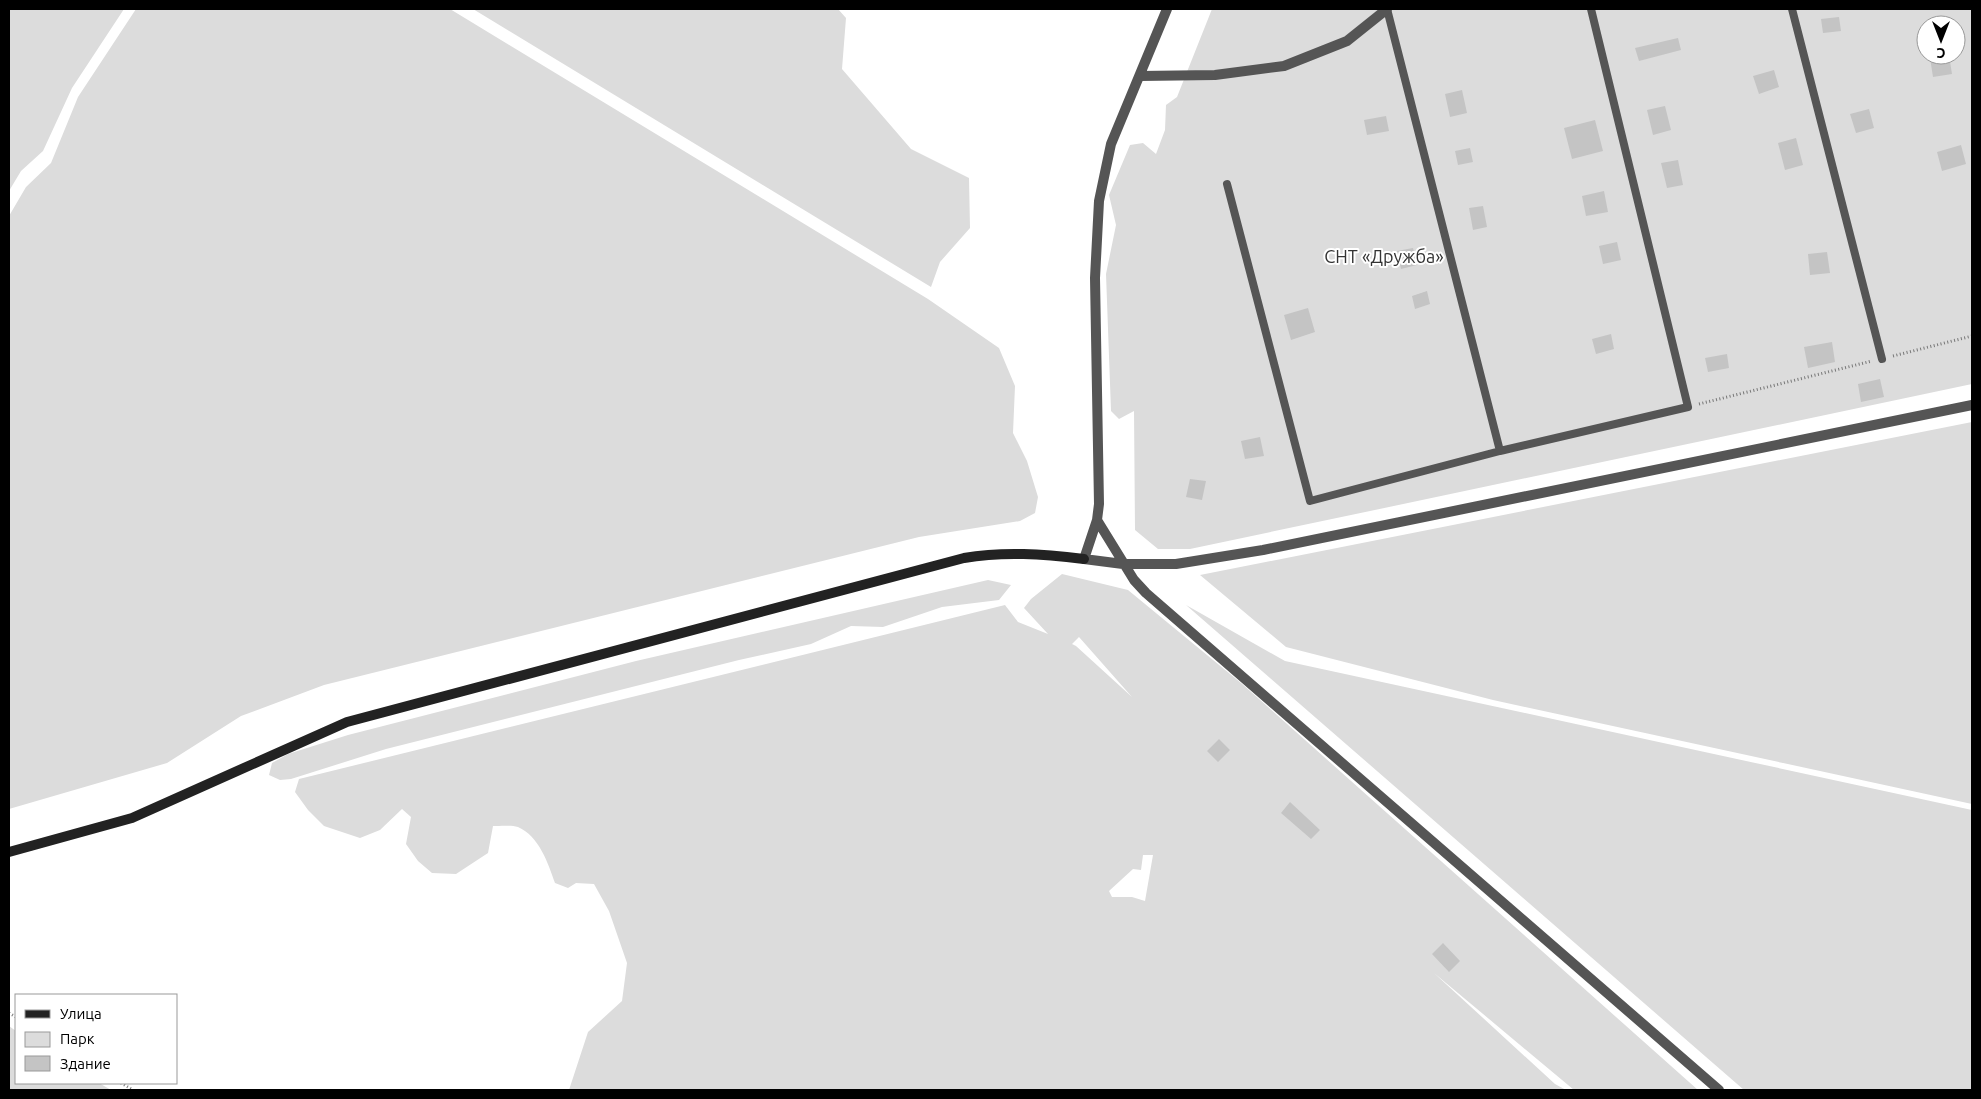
<svg xmlns="http://www.w3.org/2000/svg" width="1981" height="1099" viewBox="0 0 1981 1099" font-family="Ubuntu,sans-serif">
<rect width="100%" height="100%" fill="#fff"/>
<!-- green -->
<path fill="#dcdcdc" fill-rule="evenodd" d="M9,9H124L72,88L43,151L21,171L9,191Z
M136,9H450L928,299L999,348L1015,386L1013,433L1027,461L1038,497L1035,513L1020,521L919,537L324,685L241,716L167,763L9,809V216L26,187L51,163L78,97Z
M473,9H838L846,18L842,69L911,149L969,178L970,228L940,262L931,287Z
M1212,9H1972V384L1190,549H1158L1135,530L1134,411L1119,419L1111,411L1106,274L1116,225L1109,195L1130,145L1143,143L1156,154L1165,130L1166,105L1177,97ZM1926,25H1956V55H1926Z
M1972,422V804L1493,700L1286,647L1200,575Z
M1062,574L1128,590L1241,683L1698,1090H1574L1434,973L1555,1084L1566,1090H569L588,1032L622,1001L627,963L609,911L594,884L576,883L568,888L555,883C548,863 539,836 518,827C511,825 500,826 493,826L488,853L456,874L432,873L418,861L406,844L411,817L402,809L380,830L360,838L324,826L308,810L295,792L299,779L1005,605L1018,622L1048,634L1024,608L1031,599ZM1079,637L1132,697L1076,646L1072,644ZM1143,855H1153L1145,901L1132,897H1112L1109,891L1133,869L1141,870Z
M988,580L1011,585L999,600L942,607L883,627L851,626L811,644L739,660L386,749L291,779L280,780L269,775L272,763L288,754L348,735L636,661Z
M1186,605L1285,661L1972,810V1090H1744Z
M9,1026L16,1031V1083H99L111,1090H9Z"/>
<!-- building -->
<path fill="#c4c4c4" d="M1839,17L1841,31L1823,33L1821,19Z
M1678,38L1681,50L1639,61L1635,48Z
M1949,55L1952,74L1933,77L1930,58Z
M1774,70L1779,87L1759,94L1753,76Z
M1462,90L1467,113L1450,117L1445,94Z
M1665,106L1671,130L1653,135L1647,110Z
M1869,109L1874,128L1856,133L1850,114Z
M1386,116L1389,131L1367,135L1364,120Z
M1595,120L1603,151L1572,159L1564,128Z
M1796,138L1803,165L1785,170L1778,143Z
M1961,145L1966,164L1942,171L1937,152Z
M1470,148L1473,162L1458,165L1455,151Z
M1678,160L1683,185L1667,188L1661,163Z
M1604,191L1608,212L1586,216L1582,196Z
M1483,206L1487,227L1473,230L1469,208Z
M1617,242L1621,260L1603,264L1599,246Z
M1413,248L1417,265L1401,269L1397,251Z
M1827,252L1830,273L1810,275L1808,254Z
M1427,291L1430,304L1415,309L1412,296Z
M1308,308L1315,332L1291,340L1284,315Z
M1611,334L1614,349L1596,354L1592,339Z
M1832,342L1835,362L1808,368L1804,347Z
M1727,354L1729,368L1708,372L1705,358Z
M1880,379L1884,397L1861,402L1858,384Z
M1260,437L1264,456L1245,459L1241,441Z
M1190,479L1206,481L1202,500L1186,497Z
M1219,739L1230,750L1218,762L1207,751Z
M1290,802L1320,830L1311,839L1281,813Z
M1443,943L1460,961L1449,972L1432,954Z"/>
<g fill="none" stroke-linecap="round" stroke-linejoin="round">
<!-- path -->
<path stroke="#777" stroke-width="3" stroke-dasharray="1 2.5" stroke-linecap="butt" d="M1893,356L1972,336
M1699,404L1872,361
M9,1013L16,1017
M121,1083L133,1090"/>
<!-- lane -->
<path stroke="#555" stroke-width="8" d="M1387,9L1500,451
M1792,9L1882,359
M1227,184L1310,501L1500,451L1688,407L1591,9"/>
<!-- street -->
<path stroke="#555" stroke-width="10" d="M1167,9L1111,144L1099,201L1095,278L1099,504L1097,520L1084,559L1123,564H1176L1263,550L1972,405
M1140,76L1215,75L1284,66L1347,41L1387,9
M1097,520L1134,580L1146,593L1719,1090"/>
<!-- secondary -->
<path stroke="#222" stroke-width="10" d="M9,852L132,818L347,722L964,558C1004,551 1043,554 1084,559"/>
</g>
<g text-anchor="middle" dominant-baseline="central" stroke-width="4" stroke-linejoin="round" paint-order="stroke">
<!-- park labels -->
<g font-size="18" fill="#333" stroke="#fff">
<text x="1384" y="256">СНТ «Дружба»</text>
</g>
</g>
<!-- border -->
<rect width="1981" height="1099" fill="none" stroke="#000000" stroke-width="20"/>
<!-- legend -->
<rect x="15" y="994" width="162" height="90" fill="#ffffff" stroke="#999999"/>
<rect x="25" y="1010" width="25" height="8" fill="#222222" stroke="#999999"/>
<text x="60" y="1019" font-size="15" fill="#000000">Улица</text>
<rect x="25" y="1032" width="25" height="15" fill="#dcdcdc" stroke="#999999"/>
<text x="60" y="1044" font-size="15" fill="#000000">Парк</text>
<rect x="25" y="1056" width="25" height="15" fill="#c4c4c4" stroke="#999999"/>
<text x="60" y="1069" font-size="15" fill="#000000">Здание</text>
<!-- north arrow -->
<g transform="translate(1941 40) rotate(180)"><circle r="24" fill="#ffffff" stroke="#999999"/>
<path d="M0-4L9 19L0 12L-9 19Z" fill="#000000"/>
<text y="-8" font-size="14" font-weight="bold" text-anchor="middle" fill="#000000">С</text>
</g>
</svg>
